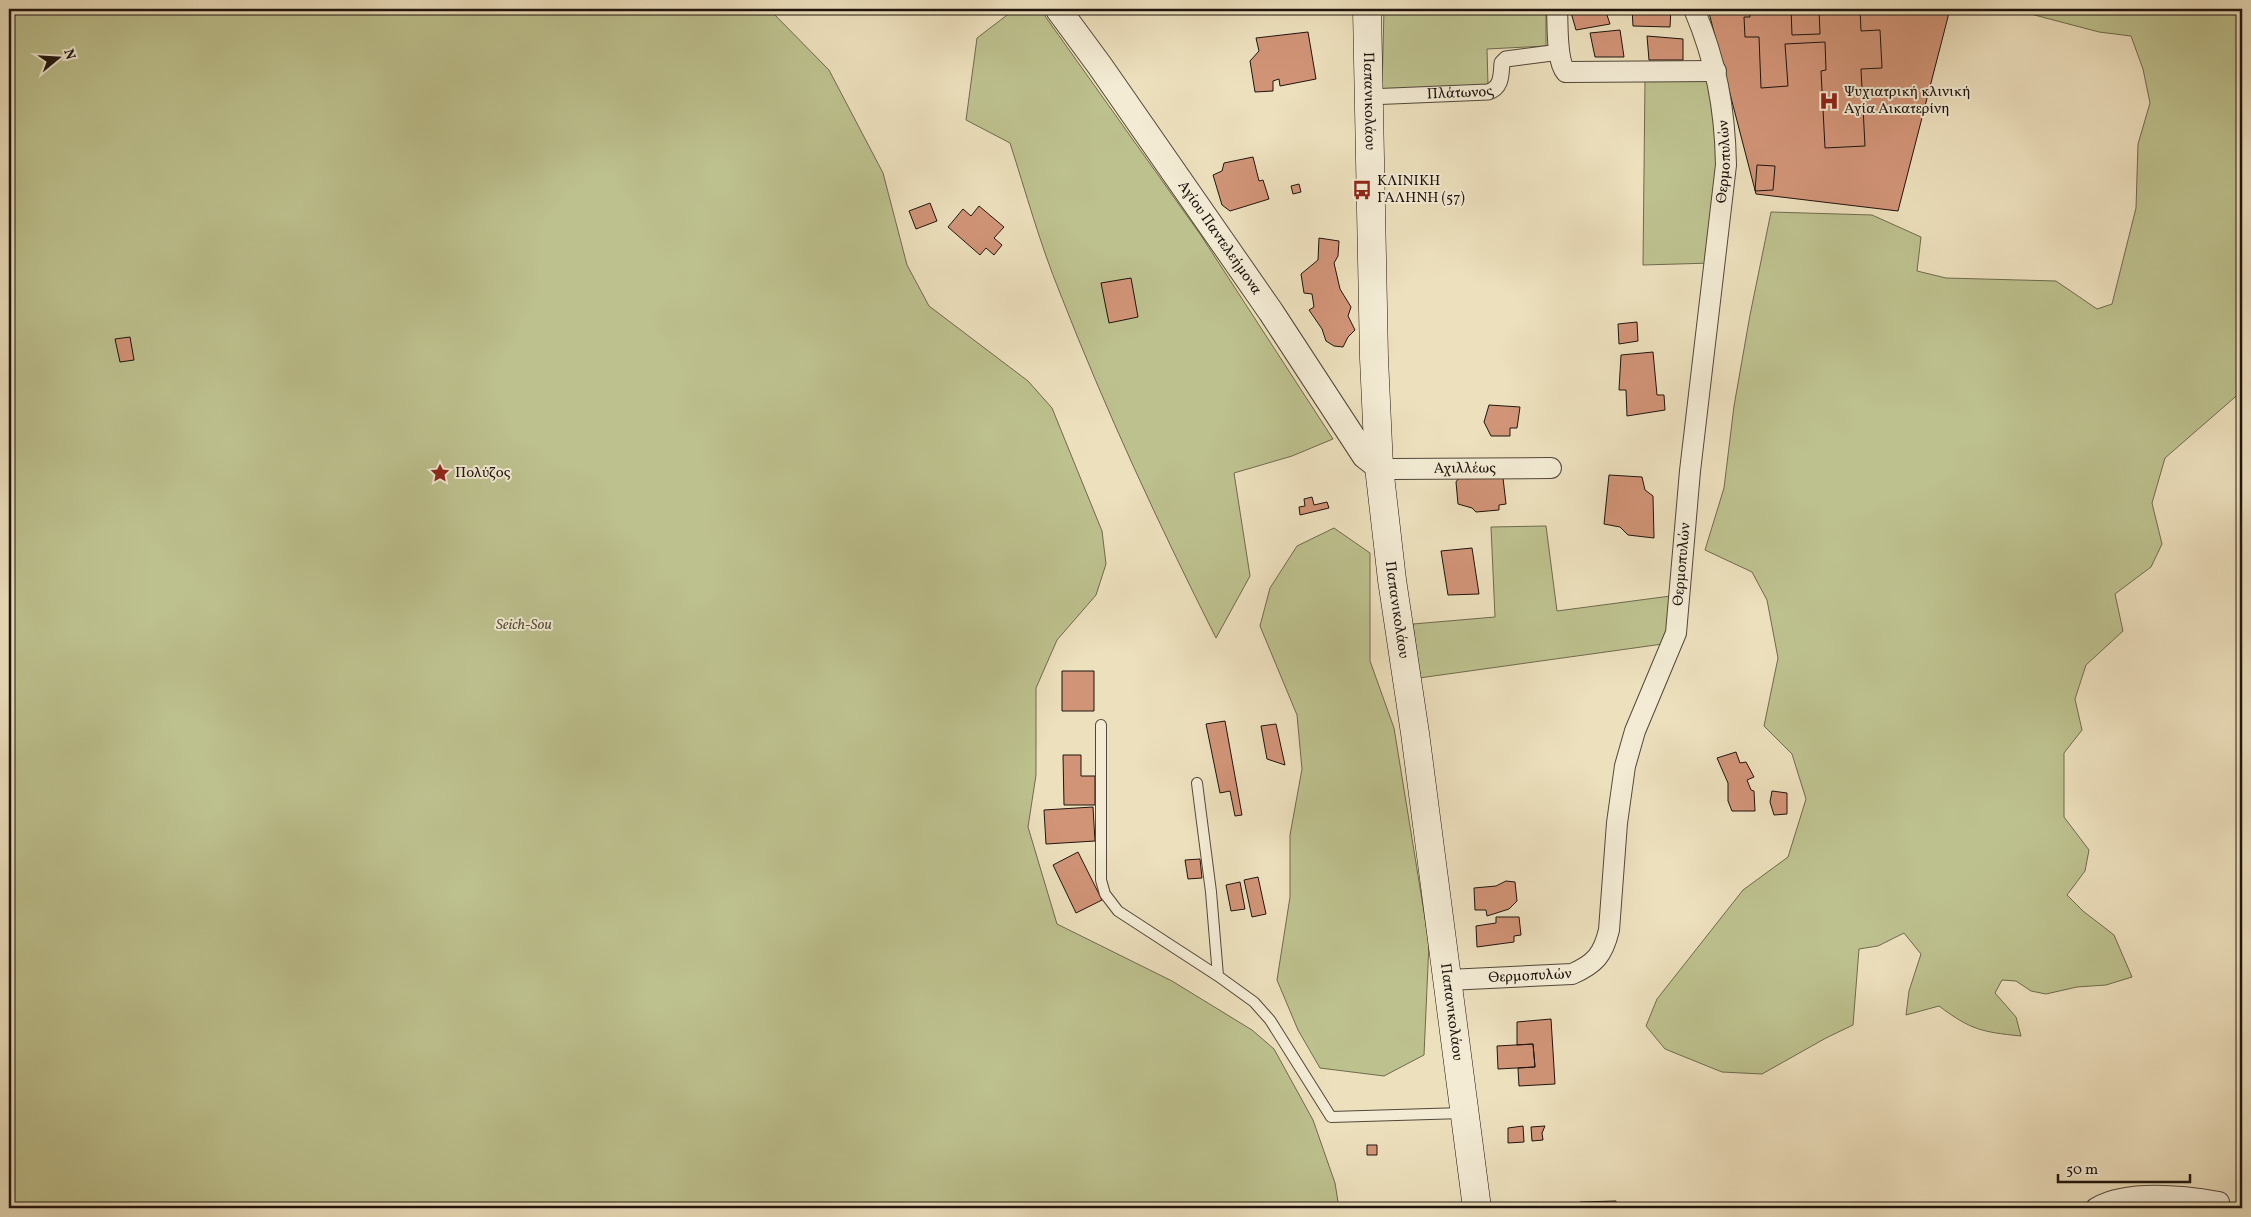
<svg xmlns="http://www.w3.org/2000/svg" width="2251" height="1217" viewBox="0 0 2251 1217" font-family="Vollkorn,serif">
<rect width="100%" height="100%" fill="#ede0bd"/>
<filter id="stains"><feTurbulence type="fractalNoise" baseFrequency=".004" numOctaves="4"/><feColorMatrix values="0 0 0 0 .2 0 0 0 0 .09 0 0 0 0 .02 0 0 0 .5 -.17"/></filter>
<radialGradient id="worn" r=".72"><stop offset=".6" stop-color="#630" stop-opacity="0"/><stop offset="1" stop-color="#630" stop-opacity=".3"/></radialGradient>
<!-- green -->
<path fill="#bdc18e" stroke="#6e6a4e" d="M9,9H769L829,70L883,173L907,265L929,306L1028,381L1052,408L1102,531L1106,564L1096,595L1057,640L1036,688V775L1028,827L1057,924L1172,981L1252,1030L1274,1049L1313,1120L1335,1183L1339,1208H9Z
M1015,9H1040L1200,234L1333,439L1292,456L1234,473L1250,576L1216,638C1159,525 1106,411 1060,293C1040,244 1026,193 1010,143L966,120L977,38Z
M1384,9H1546V46L1487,49L1488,85L1382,89Z
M2020,9H2242V391L2165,458L2152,503L2162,544L2151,567L2115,594L2123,631L2086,665L2075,699L2082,730L2064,753V817L2089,850L2085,871L2067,895L2083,911L2114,935L2132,977L2106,985L2077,987L2046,994L2031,991L2016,981L2002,980L1995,993L2016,1017L2021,1036C1982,1032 1971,1030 1939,1006L1906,1015L1909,991L1921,954L1904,933L1878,946L1859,949L1853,1025L1826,1038L1762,1074L1722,1072L1665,1049L1646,1026L1657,999L1743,890L1788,857L1806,799L1792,754L1764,726L1778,658L1767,600L1752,572L1705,550L1724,488L1734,406L1750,315L1771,212L1872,215L1921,237L1917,271L1946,278L2056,281L2097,309L2112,304L2136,208L2138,144L2150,103L2143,69L2131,36L2099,32L2023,12Z
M1645,79L1709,80L1718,160L1712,263L1643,265Z
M1546,526L1557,611L1678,595L1670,643L1419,678L1413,624L1495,617L1491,527Z
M1334,528L1370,553V661L1394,728L1429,943L1424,1055L1384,1076L1320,1068L1298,1030L1277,980L1290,897V835L1302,769L1297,715L1260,626L1270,588L1297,546Z"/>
<!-- building -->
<path fill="#d19477" stroke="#1f140f" d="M1570,9H1605L1610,24L1576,30Z
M1632,9H1671L1670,27L1633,26Z
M1708,9H1950L1898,211L1756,194Z
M1749,9H1791L1792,35L1820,34L1819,9H1860L1861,31L1880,30L1882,68L1861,69L1865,146L1825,148L1821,71L1826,70L1825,42L1785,44L1788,86L1761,88L1759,37H1745L1744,17H1750Z
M1620,30L1624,57H1595L1590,33Z
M1308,32L1316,79L1280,86L1279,79L1273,81V91L1255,92L1250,61L1259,51L1256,38Z
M1647,36L1683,39V60H1649Z
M1253,157L1259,181L1263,180L1269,199L1230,211L1222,205L1213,175L1222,171L1224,163Z
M1757,165L1775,166L1773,190L1755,191Z
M1299,184L1301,192L1293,194L1291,186Z
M930,203L937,221L916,229L909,211Z
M979,206L1004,227L994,238L1002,245L994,255L986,248L980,255L948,227L963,209L971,216Z
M1319,238L1339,241L1338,256L1334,263L1340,289L1351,307L1348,316L1355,330L1348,337L1343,347L1334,346L1326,341L1322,329L1309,310L1314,307L1312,294L1304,293L1301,274L1318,260Z
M1131,278L1138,317L1109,323L1101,283Z
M1637,322L1638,341L1619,344L1618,324Z
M130,337L134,360L120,362L115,339Z
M1653,352L1657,395H1664L1665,410L1627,416L1626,390H1619L1621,355Z
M1489,405L1520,407L1517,428H1510V436H1491L1484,422Z
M1461,475L1503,478L1506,504L1499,505V510L1476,512L1472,508L1458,504L1456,482Z
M1609,475L1642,477L1645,490L1653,496L1654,538L1628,535L1620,527L1604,524Z
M1312,497L1314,505L1327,502L1329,508L1300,515L1299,507L1305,506L1304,499Z
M1472,548L1479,594L1448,595L1441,551Z
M1062,671H1094V711H1062Z
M1225,721L1242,815L1235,816L1230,791L1220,793L1206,724Z
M1276,724L1285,765L1267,759L1261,726Z
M1736,752L1740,763L1746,762L1754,777L1747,780L1751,790L1754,791L1755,811H1732L1728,801V783L1717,758Z
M1063,755H1081V776H1095V805H1064Z
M1772,791L1787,793V814L1774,815L1770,802Z
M1093,807L1095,841L1046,844L1044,810Z
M1078,852L1102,900L1076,913L1053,865Z
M1200,859L1202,878L1188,879L1185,860Z
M1258,877L1266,914L1252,917L1244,880Z
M1506,881L1515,882L1517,901L1509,909L1487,916L1486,910H1475L1474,888L1496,886Z
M1240,882L1245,909L1231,911L1226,885Z
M1496,917H1519L1521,935L1514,936V942L1477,947L1476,926L1496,923Z
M1551,1019L1555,1084L1519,1086L1518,1068L1535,1067L1533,1044L1517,1045V1022Z
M1533,1044L1535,1067L1498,1069L1497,1046Z
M1523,1126L1524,1142L1508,1143V1128Z
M1545,1126L1542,1133L1543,1140L1532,1141L1531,1127Z
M1367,1145H1377V1155H1367Z
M1616,1201L1617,1208H1581L1580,1202Z"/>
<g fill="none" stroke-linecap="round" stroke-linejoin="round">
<defs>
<path id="service" d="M1101,725V880L1105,894L1118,911L1218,976L1254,1002L1270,1020L1331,1117L1463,1113
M1197,783L1211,892L1218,976"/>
<g id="pedestrian">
<path id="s1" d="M1368,97L1488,92C1502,88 1501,75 1502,63L1506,59L1560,52"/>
</g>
<g id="minor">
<path d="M1557,9C1558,24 1556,61 1566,72L1716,71"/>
<path id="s2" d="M1379,467L1392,469L1551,468"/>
<path id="s3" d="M1448,980L1572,974C1595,964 1603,955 1609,930L1617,823L1625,766L1635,731L1676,633L1690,471L1726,165C1725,108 1716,61 1694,9"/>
<path d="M2096,1208C2128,1189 2184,1196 2219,1202"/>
</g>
<g id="tertiary">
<path id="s4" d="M1058,9L1100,66L1271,312L1365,456L1379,467"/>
</g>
<g id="secondary">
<path id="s5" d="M1367,9L1374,358L1379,467L1392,580L1415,733L1477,1208"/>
</g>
</defs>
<!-- service casing -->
<use href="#service" stroke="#52473a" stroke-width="12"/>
<!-- pedestrian casing -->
<use href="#pedestrian" stroke="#52473a" stroke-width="17"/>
<!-- minor casing -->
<use href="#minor" stroke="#52473a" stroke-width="22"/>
<!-- tertiary casing -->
<use href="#tertiary" stroke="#52473a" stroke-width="27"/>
<!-- secondary casing -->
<use href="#secondary" stroke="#1f140f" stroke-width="29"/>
<!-- service -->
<use href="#service" stroke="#f3ebd4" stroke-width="10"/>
<!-- pedestrian -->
<use href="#pedestrian" stroke="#f3ebd4" stroke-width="15"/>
<!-- minor -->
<use href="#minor" stroke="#f3ebd4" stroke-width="20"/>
<!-- tertiary -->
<use href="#tertiary" stroke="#f3ebd4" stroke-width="25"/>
<!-- secondary -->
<use href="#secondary" stroke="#f3ebd4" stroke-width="28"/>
</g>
<!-- icons -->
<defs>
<symbol id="hospital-bare" viewBox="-9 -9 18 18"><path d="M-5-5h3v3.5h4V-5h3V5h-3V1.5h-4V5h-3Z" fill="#8f2418" stroke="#f3ebd4" stroke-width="2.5" paint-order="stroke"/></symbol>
<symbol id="bus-bare" viewBox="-9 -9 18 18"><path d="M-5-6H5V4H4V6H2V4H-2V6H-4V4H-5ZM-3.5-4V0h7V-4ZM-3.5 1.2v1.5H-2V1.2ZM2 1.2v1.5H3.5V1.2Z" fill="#8f2418" stroke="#f3ebd4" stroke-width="2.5" paint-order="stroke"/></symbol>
<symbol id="sight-bare" viewBox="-9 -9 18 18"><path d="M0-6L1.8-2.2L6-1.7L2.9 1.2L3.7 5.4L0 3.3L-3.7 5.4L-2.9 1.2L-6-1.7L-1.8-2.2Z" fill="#8f2418" stroke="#f3ebd4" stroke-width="2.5" paint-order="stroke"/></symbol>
</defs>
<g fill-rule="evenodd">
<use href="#hospital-bare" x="1815" y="87" width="28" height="28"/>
<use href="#bus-bare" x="1348" y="176" width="28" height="28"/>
<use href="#sight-bare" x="426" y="459" width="28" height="28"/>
</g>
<g text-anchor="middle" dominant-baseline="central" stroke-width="4" stroke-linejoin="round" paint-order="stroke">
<!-- street labels -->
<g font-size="15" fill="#1f140f" stroke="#f3ebd4">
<text stroke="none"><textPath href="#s1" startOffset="92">Πλάτωνος</textPath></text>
<text stroke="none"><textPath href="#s5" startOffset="92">Παπανικολάου</textPath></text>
<text stroke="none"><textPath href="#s3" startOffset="966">Θερμοπυλών</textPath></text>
<text stroke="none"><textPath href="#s4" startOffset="280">Αγίου Παντελεήμονα</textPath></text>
<text stroke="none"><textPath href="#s2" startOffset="86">Αχιλλέως</textPath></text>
<text stroke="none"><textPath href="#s3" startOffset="561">Θερμοπυλών</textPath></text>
<text stroke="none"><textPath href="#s5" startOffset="602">Παπανικολάου</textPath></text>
<text stroke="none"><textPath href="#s3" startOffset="82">Θερμοπυλών</textPath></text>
<text stroke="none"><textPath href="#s5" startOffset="1008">Παπανικολάου</textPath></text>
</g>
<!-- poi labels -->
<g font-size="15" fill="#1f140f" stroke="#f3ebd4" text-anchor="start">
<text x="1844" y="92">Ψυχιατρική κλινική<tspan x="1844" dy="17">Αγία Αικατερίνη</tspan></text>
<text x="1377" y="181">ΚΛΙΝΙΚΗ<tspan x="1377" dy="17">ΓΑΛΗΝΗ (57)</tspan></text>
<text x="455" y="473">Πολύζος</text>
</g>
<!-- park labels -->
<g font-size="15" font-style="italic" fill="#56513b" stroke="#f3ebd4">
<text x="524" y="625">Seich-Sou</text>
</g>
</g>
<!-- margin -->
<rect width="2251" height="1217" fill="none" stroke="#ede0bd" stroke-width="30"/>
<rect x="10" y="10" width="2231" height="1197" fill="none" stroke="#1f140f" stroke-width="2.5"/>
<rect x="15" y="15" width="2221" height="1187" fill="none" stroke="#1f140f"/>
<!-- north arrow -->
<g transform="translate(58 58) rotate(72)" stroke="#f3ebd4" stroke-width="4" paint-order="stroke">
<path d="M0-4L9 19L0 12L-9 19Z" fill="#1f140f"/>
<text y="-8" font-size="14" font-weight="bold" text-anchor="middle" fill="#1f140f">N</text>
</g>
<!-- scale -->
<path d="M2058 1174v8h132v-8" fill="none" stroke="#1f140f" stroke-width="2.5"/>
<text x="2066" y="1174" font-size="15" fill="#1f140f" stroke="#f3ebd4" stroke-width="4" paint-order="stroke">50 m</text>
<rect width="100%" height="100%" filter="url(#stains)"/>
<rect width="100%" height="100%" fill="url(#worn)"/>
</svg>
